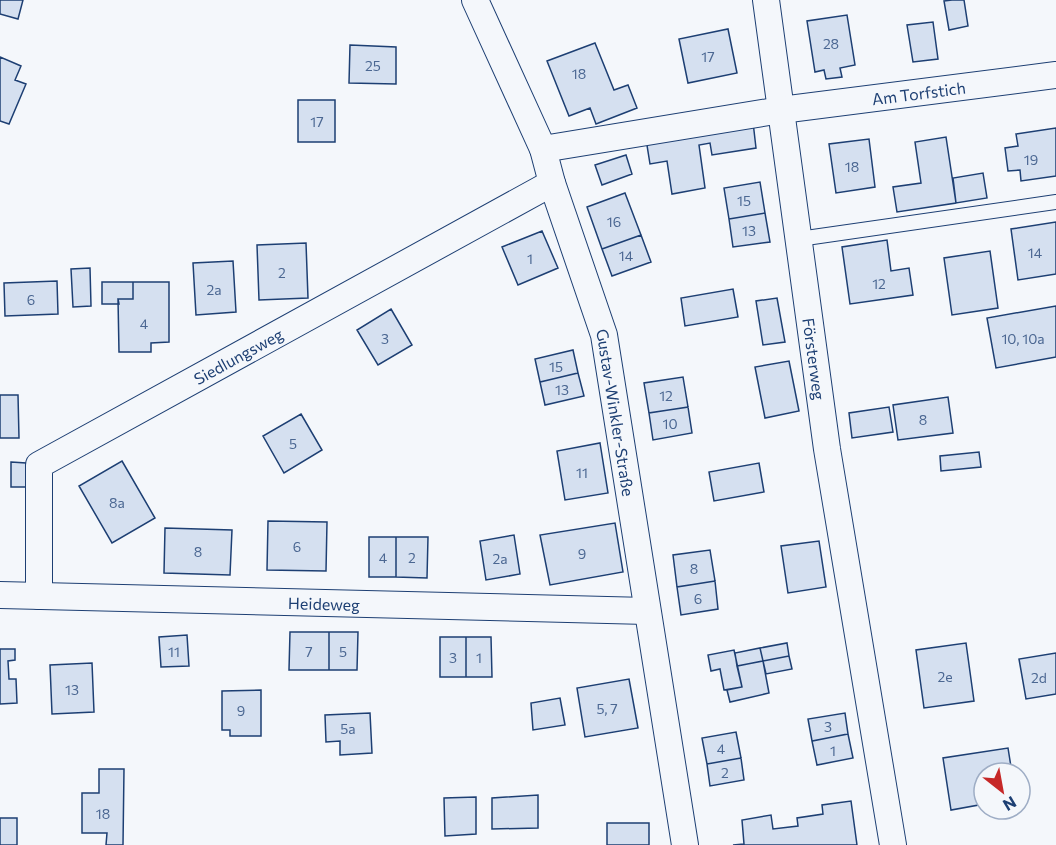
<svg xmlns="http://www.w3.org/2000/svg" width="1056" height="845" viewBox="0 0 1056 845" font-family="Commissioner,sans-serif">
<rect width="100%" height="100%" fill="#f4f7fb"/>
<!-- building -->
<path fill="#d5e0f0" stroke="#1d3f73" stroke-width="1.5" d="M0,0H23L18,19L0,14Z
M952,0H964L968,26L949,30L944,1Z
M847,15L855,65L840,68L842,77L826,79L824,70L815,72L807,21Z
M933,22L938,59L913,62L907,25Z
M728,29L737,73L688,83L679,39Z
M595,43L614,90L628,85L637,108L596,124L590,108L569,116L547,61Z
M350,45L396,47V84L349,83Z
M0,57L21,66L15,80L26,84L9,124L0,121Z
M298,100H335V142H298Z
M753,122L756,148L712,155L710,143L699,145L705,188L672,194L667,161L650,164L646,139Z
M1056,128V176L1021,181L1020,170L1008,171L1005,148L1018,146L1016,134Z
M946,137L956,203L897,212L893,187L921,183L915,142Z
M869,139L875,187L836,193L829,144Z
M626,155L632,174L602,185L595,165Z
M983,173L987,198L956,203L953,178Z
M760,182L765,213L729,219L724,188Z
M625,193L641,235L602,249L587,207Z
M765,213L770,242L733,247L729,219Z
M1056,222V274L1018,280L1011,229Z
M542,231L558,268L518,285L502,247Z
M641,235L651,262L612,276L602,249Z
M887,240L891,271L909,268L913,295L850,304L842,247Z
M306,243L308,298L259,300L257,245Z
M990,251L998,308L952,315L944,258Z
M233,261L236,312L196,315L193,263Z
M90,268L91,306L73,307L71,269Z
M57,281L58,314L5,316L4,283Z
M102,282H133V299H118L119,304H102Z
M133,282H169V342L151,343V352H119L118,299H133Z
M733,289L738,317L685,326L681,298Z
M777,298L785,342L763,345L756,301Z
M1056,306V357L996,368L987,318Z
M391,309L412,345L378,365L357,330Z
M573,350L578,373L540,382L535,359Z
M789,361L799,411L765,418L755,367Z
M578,373L584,396L545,405L540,382Z
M683,377L688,407L649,413L644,383Z
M0,395H18L19,438H0Z
M948,397L953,433L898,440L893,405Z
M688,407L692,433L653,440L649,413Z
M889,407L893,432L852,438L849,413Z
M301,414L322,450L284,473L263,436Z
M600,443L608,493L565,500L557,451Z
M979,452L981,467L941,471L940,456Z
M122,461L155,518L112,543L79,486Z
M11,462L26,463V487H11Z
M759,463L764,492L714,501L709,472Z
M268,521L327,522L326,571L267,570Z
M615,523L623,572L550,585L540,535Z
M165,528L232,530L230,575L164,573Z
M514,535L520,574L486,580L480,541Z
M369,537H396V577H369Z
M396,537H428L427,578L396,577Z
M819,541L826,587L788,593L781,546Z
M710,550L715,581L677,587L673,555Z
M715,581L718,609L681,615L677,587Z
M290,632H329V670H289Z
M329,632H358L357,670H329Z
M187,635L189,666L161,667L159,637Z
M440,637H466V677H440Z
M466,637H491L492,677H466Z
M787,643L789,656L763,661L760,648Z
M966,643L974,701L924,708L916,650Z
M760,648L763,661L737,666L735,653Z
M0,649H15V660L8,661L9,679H16L17,703L0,704Z
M734,650L742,687L724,690L720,669L711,671L708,655Z
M1056,653V694L1026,699L1019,659Z
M789,656L792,669L766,674L763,661Z
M763,661L769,693L730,702L727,690L742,687L737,666Z
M92,663L94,712L52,714L50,665Z
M629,679L638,728L585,737L577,688Z
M261,690V736H230V730H222V691Z
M560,698L565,725L533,730L531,703Z
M370,713L372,753L340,755V741L326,742L325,715Z
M845,713L848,734L812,741L808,719Z
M736,732L741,758L707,764L702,738Z
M848,734L853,758L817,765L812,741Z
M1008,748L1012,773H984V804L951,810L943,758Z
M741,758L744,780L710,786L707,764Z
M99,769H124L123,845H106L107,833H82V793H99Z
M538,795V828L492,829V798Z
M476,797V834L445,836L444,798Z
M851,801L857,845H733L744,844L742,820L771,815L773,829L798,826L797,818L823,814L822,805Z
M0,818H17V845H0Z
M607,823H649V845H607Z"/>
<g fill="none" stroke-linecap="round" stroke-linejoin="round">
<defs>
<path id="lane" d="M799,239L1056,202"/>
<g id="street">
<path id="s1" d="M475,0L543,149L552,183L604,335L685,845"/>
<path id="s2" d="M766,0L827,449L893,845"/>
<path id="s3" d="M543,149L781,110L1056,75"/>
<path id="s4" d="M0,595L647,611"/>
<path id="s5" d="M39,596V465L552,183"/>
</g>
</defs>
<!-- lane casing -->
<use href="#lane" stroke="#1d3f73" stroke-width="16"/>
<!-- street casing -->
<use href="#street" stroke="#1d3f73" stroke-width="28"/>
<!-- lane -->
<use href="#lane" stroke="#f4f7fb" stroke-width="14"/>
<!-- street -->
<use href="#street" stroke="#f4f7fb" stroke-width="26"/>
</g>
<g text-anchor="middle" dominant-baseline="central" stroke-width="4.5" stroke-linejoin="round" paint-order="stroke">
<!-- number labels -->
<g font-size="14" fill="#4b6792">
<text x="831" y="43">28</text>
<text x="708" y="56">17</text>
<text x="373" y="65">25</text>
<text x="579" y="73">18</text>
<text x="317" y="121">17</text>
<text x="1031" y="159">19</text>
<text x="852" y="166">18</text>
<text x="744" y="200">15</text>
<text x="614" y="221">16</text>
<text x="749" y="230">13</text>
<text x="1035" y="252">14</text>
<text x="626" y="255">14</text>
<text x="530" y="258">1</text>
<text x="282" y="272">2</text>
<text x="879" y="283">12</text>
<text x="214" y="289">2a</text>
<text x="31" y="299">6</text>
<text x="144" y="323">4</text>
<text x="385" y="338">3</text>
<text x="1023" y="338">10, 10a</text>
<text x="556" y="366">15</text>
<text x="562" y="389">13</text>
<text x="666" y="395">12</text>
<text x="923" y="419">8</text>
<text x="670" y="423">10</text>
<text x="293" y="443">5</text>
<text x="582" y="472">11</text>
<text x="117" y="502">8a</text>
<text x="297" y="546">6</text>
<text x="198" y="551">8</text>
<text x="582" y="553">9</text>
<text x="383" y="557">4</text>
<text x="412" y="557">2</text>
<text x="500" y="558">2a</text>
<text x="694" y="568">8</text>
<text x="698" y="598">6</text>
<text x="174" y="651">11</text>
<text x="309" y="651">7</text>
<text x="343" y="651">5</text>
<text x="453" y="657">3</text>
<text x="479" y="657">1</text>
<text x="945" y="676">2e</text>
<text x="1039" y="677">2d</text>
<text x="72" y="689">13</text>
<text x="607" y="708">5, 7</text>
<text x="241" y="710">9</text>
<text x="828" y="726">3</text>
<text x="348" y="728">5a</text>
<text x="721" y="748">4</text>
<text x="833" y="750">1</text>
<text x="725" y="772">2</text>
<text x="103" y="813">18</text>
</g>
<!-- street labels -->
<g font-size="16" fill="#1d3f73" stroke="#f4f7fb">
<text stroke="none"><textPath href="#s3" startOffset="380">Am Torfstich</textPath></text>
<text stroke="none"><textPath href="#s5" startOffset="358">Siedlungsweg</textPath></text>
<text stroke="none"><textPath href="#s2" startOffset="362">Försterweg</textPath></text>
<text stroke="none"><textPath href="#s1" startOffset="438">Gustav-Winkler-Straße</textPath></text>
<text stroke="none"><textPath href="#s4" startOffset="324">Heideweg</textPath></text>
</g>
</g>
<!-- north arrow -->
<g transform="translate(1002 791) rotate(149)"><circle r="28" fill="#f4f7fb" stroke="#9eadc5" stroke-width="1.5"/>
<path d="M0-4.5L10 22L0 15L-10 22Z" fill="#c62828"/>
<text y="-9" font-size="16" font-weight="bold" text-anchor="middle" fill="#1d3f73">N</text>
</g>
</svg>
